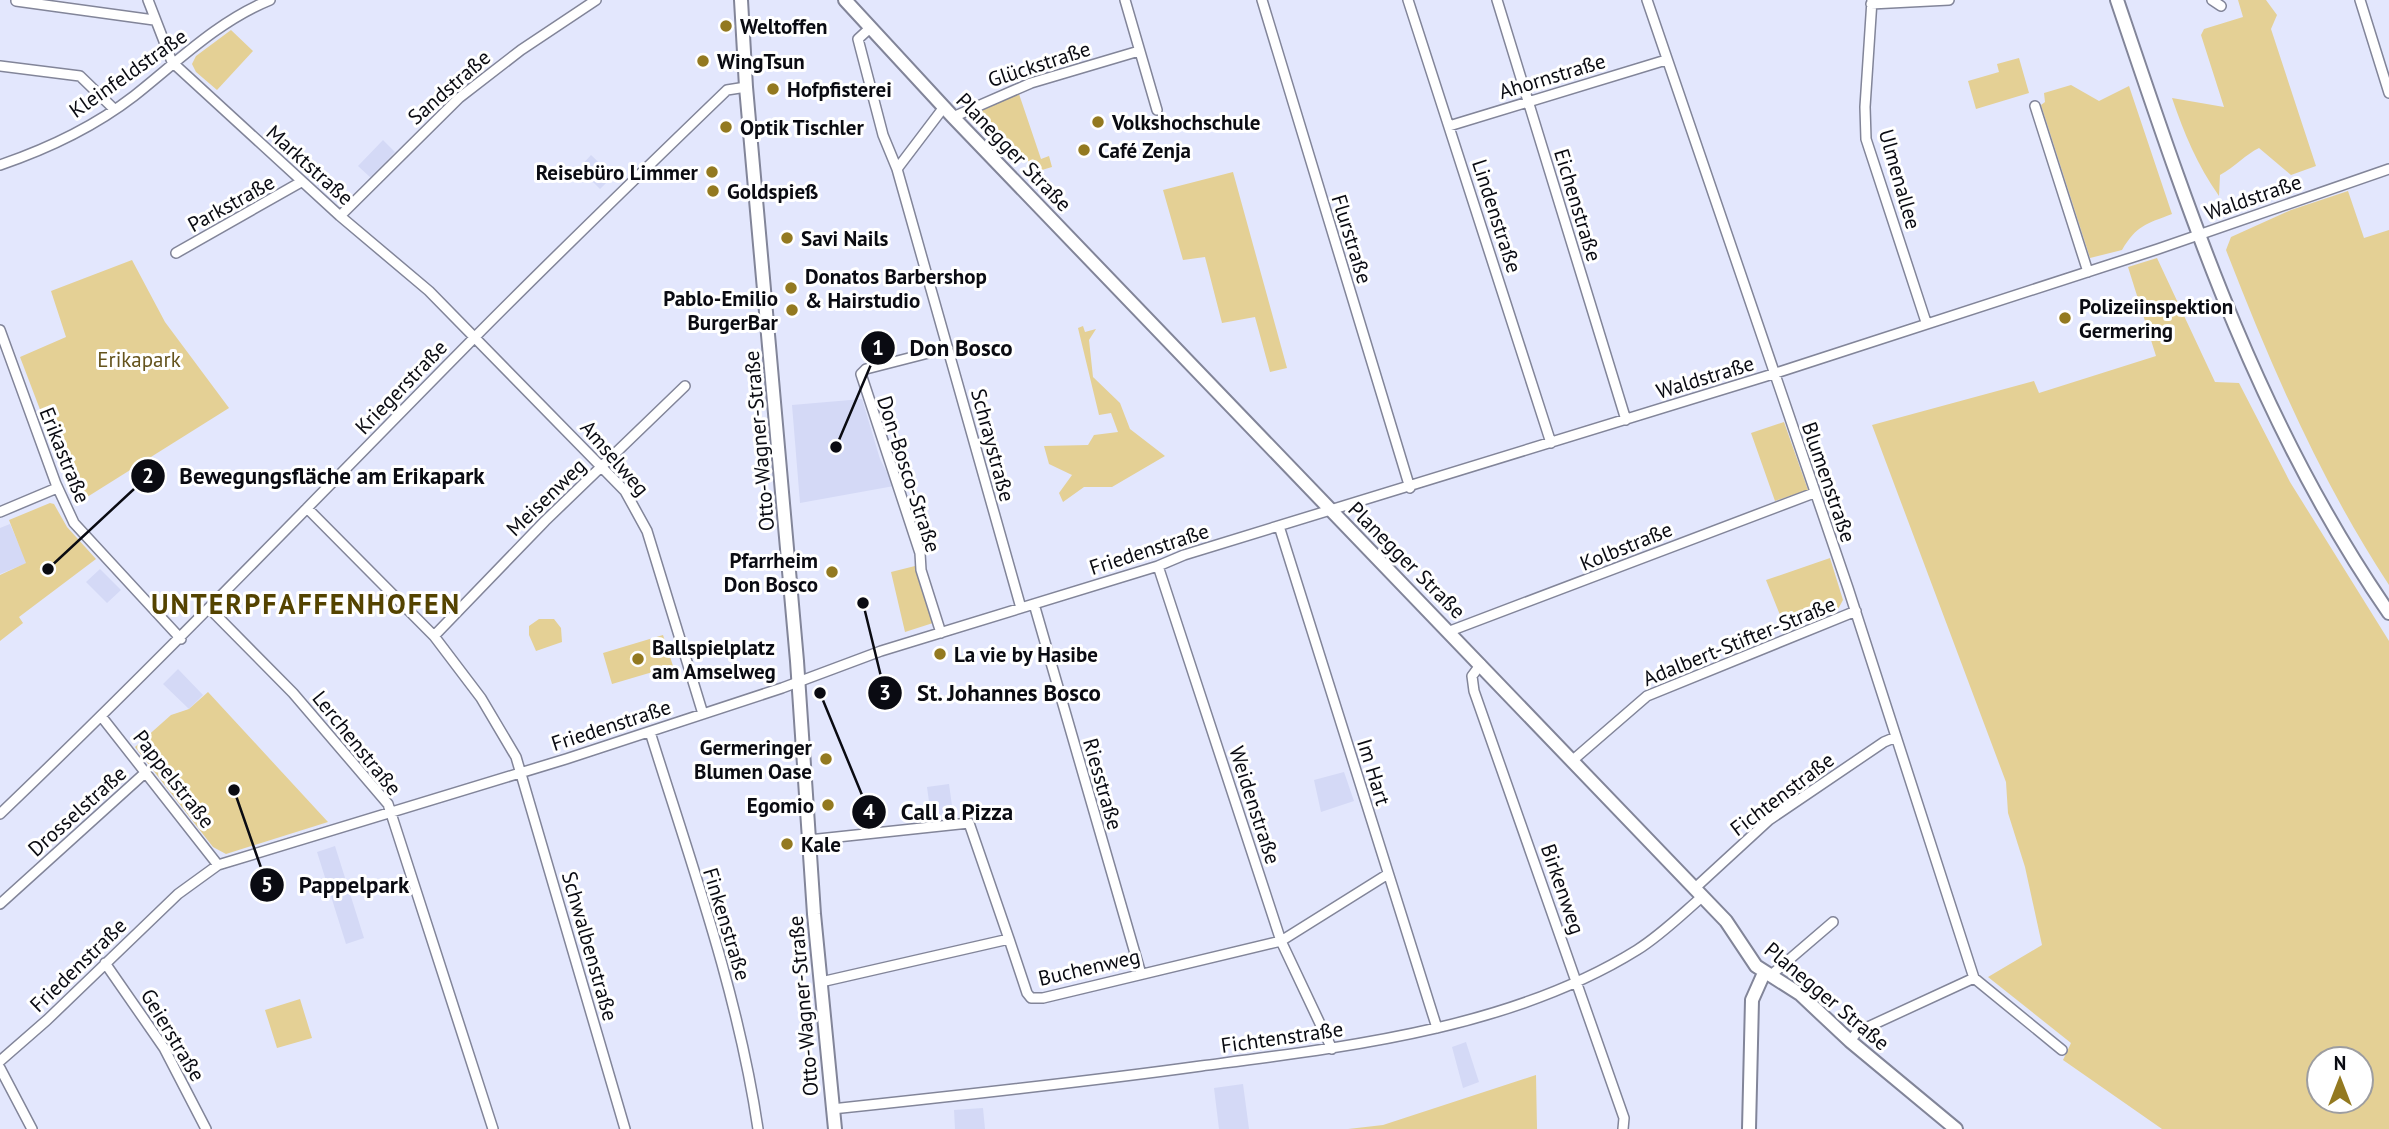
<svg xmlns="http://www.w3.org/2000/svg" width="2389" height="1129" viewBox="0 0 2389 1129" font-family="'PT Sans',sans-serif">
<rect width="100%" height="100%" fill="#e3e7fd"/>
<!-- built -->
<path fill="#d4d9f6" d="M383,140L395,152L371,178L358,166Z
M591,155L613,176L600,189L579,168Z
M862,399L880,459L894,486L800,503L792,405Z
M10,524L27,563L0,574V528Z
M100,569L121,590L107,603L86,582Z
M178,669L203,695L189,709L163,684Z
M1344,772L1354,801L1321,812L1314,780Z
M949,784L953,813L931,816L927,787Z
M335,846L364,938L346,944L317,852Z
M1466,1042L1479,1082L1463,1088L1452,1047Z
M1243,1084L1249,1129H1219L1214,1088Z
M983,1108L985,1129H955L954,1110Z"/>
<!-- green -->
<path fill="#e4d095" fill-rule="evenodd" d="M2238,0H2266L2277,15L2271,29L2316,166L2291,175L2259,148C2246,154 2235,167 2220,175L2219,196C2197,165 2184,133 2172,98L2224,107L2201,35L2204,29L2243,17Z
M231,30L253,51L217,90L196,72L192,64L196,56Z
M2019,58L2029,93L1976,109L1968,81L1999,72L1997,64Z
M2071,85L2099,101L2129,86L2172,214C2146,224 2137,225 2122,250L2090,258L2041,105L2045,102L2044,93Z
M1019,94L1041,159L1049,156L1052,167L1025,175L1021,172L1031,165L1024,155L1012,161L973,122C978,104 1004,100 1019,94Z
M1233,172L1287,368L1270,372L1255,317L1222,323L1205,257L1183,260L1163,190Z
M2348,191L2364,238L2389,230V585C2320,480 2271,366 2226,250L2231,237L2291,210Z
M2157,258L2215,382L2239,383L2290,482L2389,641V1129H2162L2063,1060L2071,1043L1988,977L2042,945L2025,867L2008,813L2006,782L1872,425L2034,381L2039,393L2156,356L2128,267ZM2361,1059V1101H2319V1059Z
M132,260L165,322L229,408L76,504L20,357L66,337L51,291Z
M1083,326L1085,332L1096,329L1089,340L1093,377L1120,403L1130,429L1165,456L1112,487H1084L1063,502L1059,493L1072,475L1049,464L1044,446L1088,445L1094,435L1118,432L1111,413L1099,415L1078,328Z
M1784,422L1808,490L1775,501L1751,433Z
M50,503L54,504L67,527L96,559L19,617L23,623L0,641V575L26,563L9,520Z
M1830,558L1843,600L1837,611L1786,630L1766,580Z
M915,566L933,623L905,632L891,572Z
M539,619H554L561,628L562,642L536,651L529,635V626Z
M663,635L673,666L612,684L603,653Z
M208,692L328,822L226,854L213,847L135,747L171,715L189,709Z
M300,999L312,1038L277,1048L265,1010Z
M1536,1075L1537,1129H1348L1383,1125Z"/>
<g fill="none" stroke-linecap="round" stroke-linejoin="round">
<defs>
<path id="street" d="M148,0L172,62L340,216L429,291L625,491L647,531L703,714
M1125,0L1157,110
M1262,0L1410,488
M1408,0L1551,443
M1497,0L1626,420
M1647,0L1848,588L1974,978
M1872,0L1865,107L1866,139L1926,322
M2212,0L2221,6
M2360,0L2389,93
M16,1L154,20
M1871,4L1949,0
M870,28L858,39L883,135L897,169
M0,66L80,76L114,109
M2035,106L2088,272
M944,107L897,169L1021,608
M953,117L1031,83L1139,51
M1449,126L1666,60
M0,165C47,149 95,126 134,96C177,62 218,21 270,0
M340,216L459,98L521,50L596,0
M176,253L301,182
M0,330L56,484L74,523L181,639
M307,508L434,636L481,698L516,757L625,1129
M0,512L57,488
M1279,526L1437,1028
M1158,566L1281,941L1332,1049
M1034,604L1141,974
M210,609L293,693L388,804L493,1129
M1450,631L1814,493
M941,633L921,570L920,553L861,374L866,369L948,348
M434,636L545,521L685,386
M1481,664L1472,676L1474,691L1624,1118L1623,1129
M101,716L218,865
M650,732C691,863 738,993 758,1129
M1573,760L1647,696L1856,611
M0,814C162,659 317,497 474,338C557,254 642,172 727,90L746,87
M809,840L969,823L1009,939
M1695,888L1769,820L1884,742L1896,737
M0,904L146,772
M105,963L164,1048L206,1129
M1770,976L1833,922
M821,982L1009,939L1027,993L1031,998H1043L1281,941L1388,874
M1850,1041L1857,1032L1974,978L2062,1050
M0,1061L47,1020L178,894L218,865L566,759L782,688L881,651L1158,566L1184,555L1773,374L2158,249L2389,169
M0,1068L32,1129
M832,1109C955,1096 1078,1083 1201,1066C1346,1047 1510,1029 1637,950C1661,935 1682,914 1703,896"/>
<path id="secondary" d="M741,0L746,87L797,661L814,914L835,1129
M845,0L953,117L1726,921L1756,966L1800,994L1850,1041L1956,1129
M2117,0C2190,216 2258,424 2389,613
M1749,1129L1752,1000L1764,973"/>
</defs>
<!-- street casing -->
<use href="#street" stroke="#828599" stroke-width="12"/>
<!-- secondary casing -->
<use href="#secondary" stroke="#828599" stroke-width="16"/>
<!-- street -->
<use href="#street" stroke="#fff" stroke-width="9"/>
<!-- secondary -->
<use href="#secondary" stroke="#fff" stroke-width="12"/>
</g>
<!-- markers -->
<g fill="#937920" stroke="#fff" stroke-width="2.5">
<circle cx="726" cy="26" r="7"/>
<circle cx="703" cy="61" r="7"/>
<circle cx="773" cy="89" r="7"/>
<circle cx="1098" cy="122" r="7"/>
<circle cx="726" cy="127" r="7"/>
<circle cx="1084" cy="150" r="7"/>
<circle cx="712" cy="172" r="7"/>
<circle cx="713" cy="191" r="7"/>
<circle cx="787" cy="238" r="7"/>
<circle cx="791" cy="288" r="7"/>
<circle cx="792" cy="310" r="7"/>
<circle cx="2065" cy="318" r="7"/>
<circle cx="832" cy="572" r="7"/>
<circle cx="940" cy="654" r="7"/>
<circle cx="638" cy="659" r="7"/>
<circle cx="826" cy="759" r="7"/>
<circle cx="828" cy="805" r="7"/>
<circle cx="787" cy="844" r="7"/>
</g>
<g text-anchor="middle" dominant-baseline="central" stroke-width="6" stroke-linejoin="round" paint-order="stroke">
<!-- poi labels -->
<g font-size="21" font-weight="bold" fill="#0a0b12" stroke="#fff" text-anchor="start">
<text x="740" y="26">Weltoffen</text>
<text x="717" y="61">WingTsun</text>
<text x="787" y="89">Hofpfisterei</text>
<text x="1112" y="122">Volkshochschule</text>
<text x="740" y="127">Optik Tischler</text>
<text x="1098" y="150">Café Zenja</text>
<text x="698" y="172" text-anchor="end">Reisebüro Limmer</text>
<text x="727" y="191">Goldspieß</text>
<text x="801" y="238">Savi Nails</text>
<text x="805" y="276">Donatos Barbershop<tspan x="805" dy="24">&amp; Hairstudio</tspan></text>
<text x="778" y="298" text-anchor="end">Pablo-Emilio<tspan x="778" dy="24">BurgerBar</tspan></text>
<text x="2079" y="306">Polizeiinspektion<tspan x="2079" dy="24">Germering</tspan></text>
<text x="818" y="560" text-anchor="end">Pfarrheim<tspan x="818" dy="24">Don Bosco</tspan></text>
<text x="652" y="647">Ballspielplatz<tspan x="652" dy="24">am Amselweg</tspan></text>
<text x="954" y="654">La vie by Hasibe</text>
<text x="812" y="747" text-anchor="end">Germeringer<tspan x="812" dy="24">Blumen Oase</tspan></text>
<text x="814" y="805" text-anchor="end">Egomio</text>
<text x="801" y="844">Kale</text>
</g>
<!-- street labels -->
<g font-size="21" fill="#0a0b12" stroke="#fff">
<text transform="translate(1039 64) rotate(-18)">Glückstraße</text>
<text transform="translate(128 73) rotate(-35)">Kleinfeldstraße</text>
<text transform="translate(1552 76) rotate(-17)">Ahornstraße</text>
<text transform="translate(449 87) rotate(-41)">Sandstraße</text>
<text transform="translate(1014 152) rotate(46)">Planegger Straße</text>
<text transform="translate(310 165) rotate(42)">Marktstraße</text>
<text transform="translate(1900 179) rotate(74)">Ulmenallee</text>
<text transform="translate(2253 197) rotate(-19)">Waldstraße</text>
<text transform="translate(231 203) rotate(-29)">Parkstraße</text>
<text transform="translate(1578 205) rotate(73)">Eichenstraße</text>
<text transform="translate(1497 216) rotate(72)">Lindenstraße</text>
<text transform="translate(1352 239) rotate(73)">Flurstraße</text>
<text transform="translate(1705 377) rotate(-17)">Waldstraße</text>
<text transform="translate(401 387) rotate(-46)">Kriegerstraße</text>
<text transform="translate(759 441) rotate(-95)">Otto-Wagner-Straße</text>
<text transform="translate(993 445) rotate(75)">Schraystraße</text>
<text transform="translate(65 455) rotate(68)">Erikastraße</text>
<text transform="translate(615 458) rotate(49)">Amselweg</text>
<text transform="translate(909 474) rotate(72)">Don-Bosco-Straße</text>
<text transform="translate(1829 482) rotate(71)">Blumenstraße</text>
<text transform="translate(546 497) rotate(-44)">Meisenweg</text>
<text transform="translate(1626 546) rotate(-22)">Kolbstraße</text>
<text transform="translate(1149 549) rotate(-18)">Friedenstraße</text>
<text transform="translate(1407 560) rotate(45)">Planegger Straße</text>
<text transform="translate(1739 641) rotate(-22)">Adalbert-Stifter-Straße</text>
<text transform="translate(611 725) rotate(-18)">Friedenstraße</text>
<text transform="translate(357 743) rotate(51)">Lerchenstraße</text>
<text transform="translate(1374 772) rotate(73)">Im Hart</text>
<text transform="translate(174 779) rotate(52)">Pappelstraße</text>
<text transform="translate(1103 784) rotate(74)">Riesstraße</text>
<text transform="translate(1782 794) rotate(-37)">Fichtenstraße</text>
<text transform="translate(1255 805) rotate(72)">Weidenstraße</text>
<text transform="translate(77 811) rotate(-42)">Drosselstraße</text>
<text transform="translate(1563 889) rotate(71)">Birkenweg</text>
<text transform="translate(727 924) rotate(73)">Finkenstraße</text>
<text transform="translate(590 946) rotate(74)">Schwalbenstraße</text>
<text transform="translate(78 965) rotate(-44)">Friedenstraße</text>
<text transform="translate(1089 967) rotate(-13)">Buchenweg</text>
<text transform="translate(1827 996) rotate(40)">Planegger Straße</text>
<text transform="translate(803 1006) rotate(-95)">Otto-Wagner-Straße</text>
<text transform="translate(173 1035) rotate(59)">Geierstraße</text>
<text transform="translate(1282 1037) rotate(-8)">Fichtenstraße</text>
</g>
<!-- park labels -->
<g font-size="21" fill="#65541e" stroke="#fff">
<text x="139" y="359">Erikapark</text>
</g>
<!-- district labels -->
<g font-size="28" font-weight="bold" letter-spacing="2" fill="#544300" stroke="#fff">
<text x="306" y="603">UNTERPFAFFENHOFEN</text>
</g>
</g>
<!-- callouts -->
<path fill="none" stroke="#0a0b12" stroke-width="2.5" d="M836 447L878 348M48 569L148 476M863 603L885 693M820 693L869 812M234 790L267 885"/>
<g fill="#0a0b12" stroke="#fff" stroke-width="2.5">
<circle cx="836" cy="447" r="7"/>
<circle cx="48" cy="569" r="7"/>
<circle cx="863" cy="603" r="7"/>
<circle cx="820" cy="693" r="7"/>
<circle cx="234" cy="790" r="7"/>
<circle cx="878" cy="348" r="18"/>
<circle cx="148" cy="476" r="18"/>
<circle cx="885" cy="693" r="18"/>
<circle cx="869" cy="812" r="18"/>
<circle cx="267" cy="885" r="18"/>
</g>
<g font-size="21" text-anchor="middle" font-weight="bold" fill="#fff">
<text x="878" y="355">1</text>
<text x="148" y="483">2</text>
<text x="885" y="700">3</text>
<text x="869" y="819">4</text>
<text x="267" y="892">5</text>
</g>
<g font-size="23" text-anchor="middle" font-weight="bold" fill="#0a0b12" stroke="#fff" stroke-width="6" stroke-linejoin="round" paint-order="stroke">
<text x="961" y="356">Don Bosco</text>
<text x="332" y="484">Bewegungsfläche am Erikapark</text>
<text x="1009" y="701">St. Johannes Bosco</text>
<text x="957" y="820">Call a Pizza</text>
<text x="354" y="893">Pappelpark</text>
</g>
<!-- north arrow -->
<g transform="translate(2340 1080)"><circle r="33" fill="#ffffff" stroke="#9d9da0" stroke-width="2"/>
<path d="M0-5L12 26L0 18L-12 26Z" fill="#937920"/>
<text y="-10" font-size="19" font-weight="bold" text-anchor="middle" fill="#0a0b12">N</text>
</g>
</svg>
